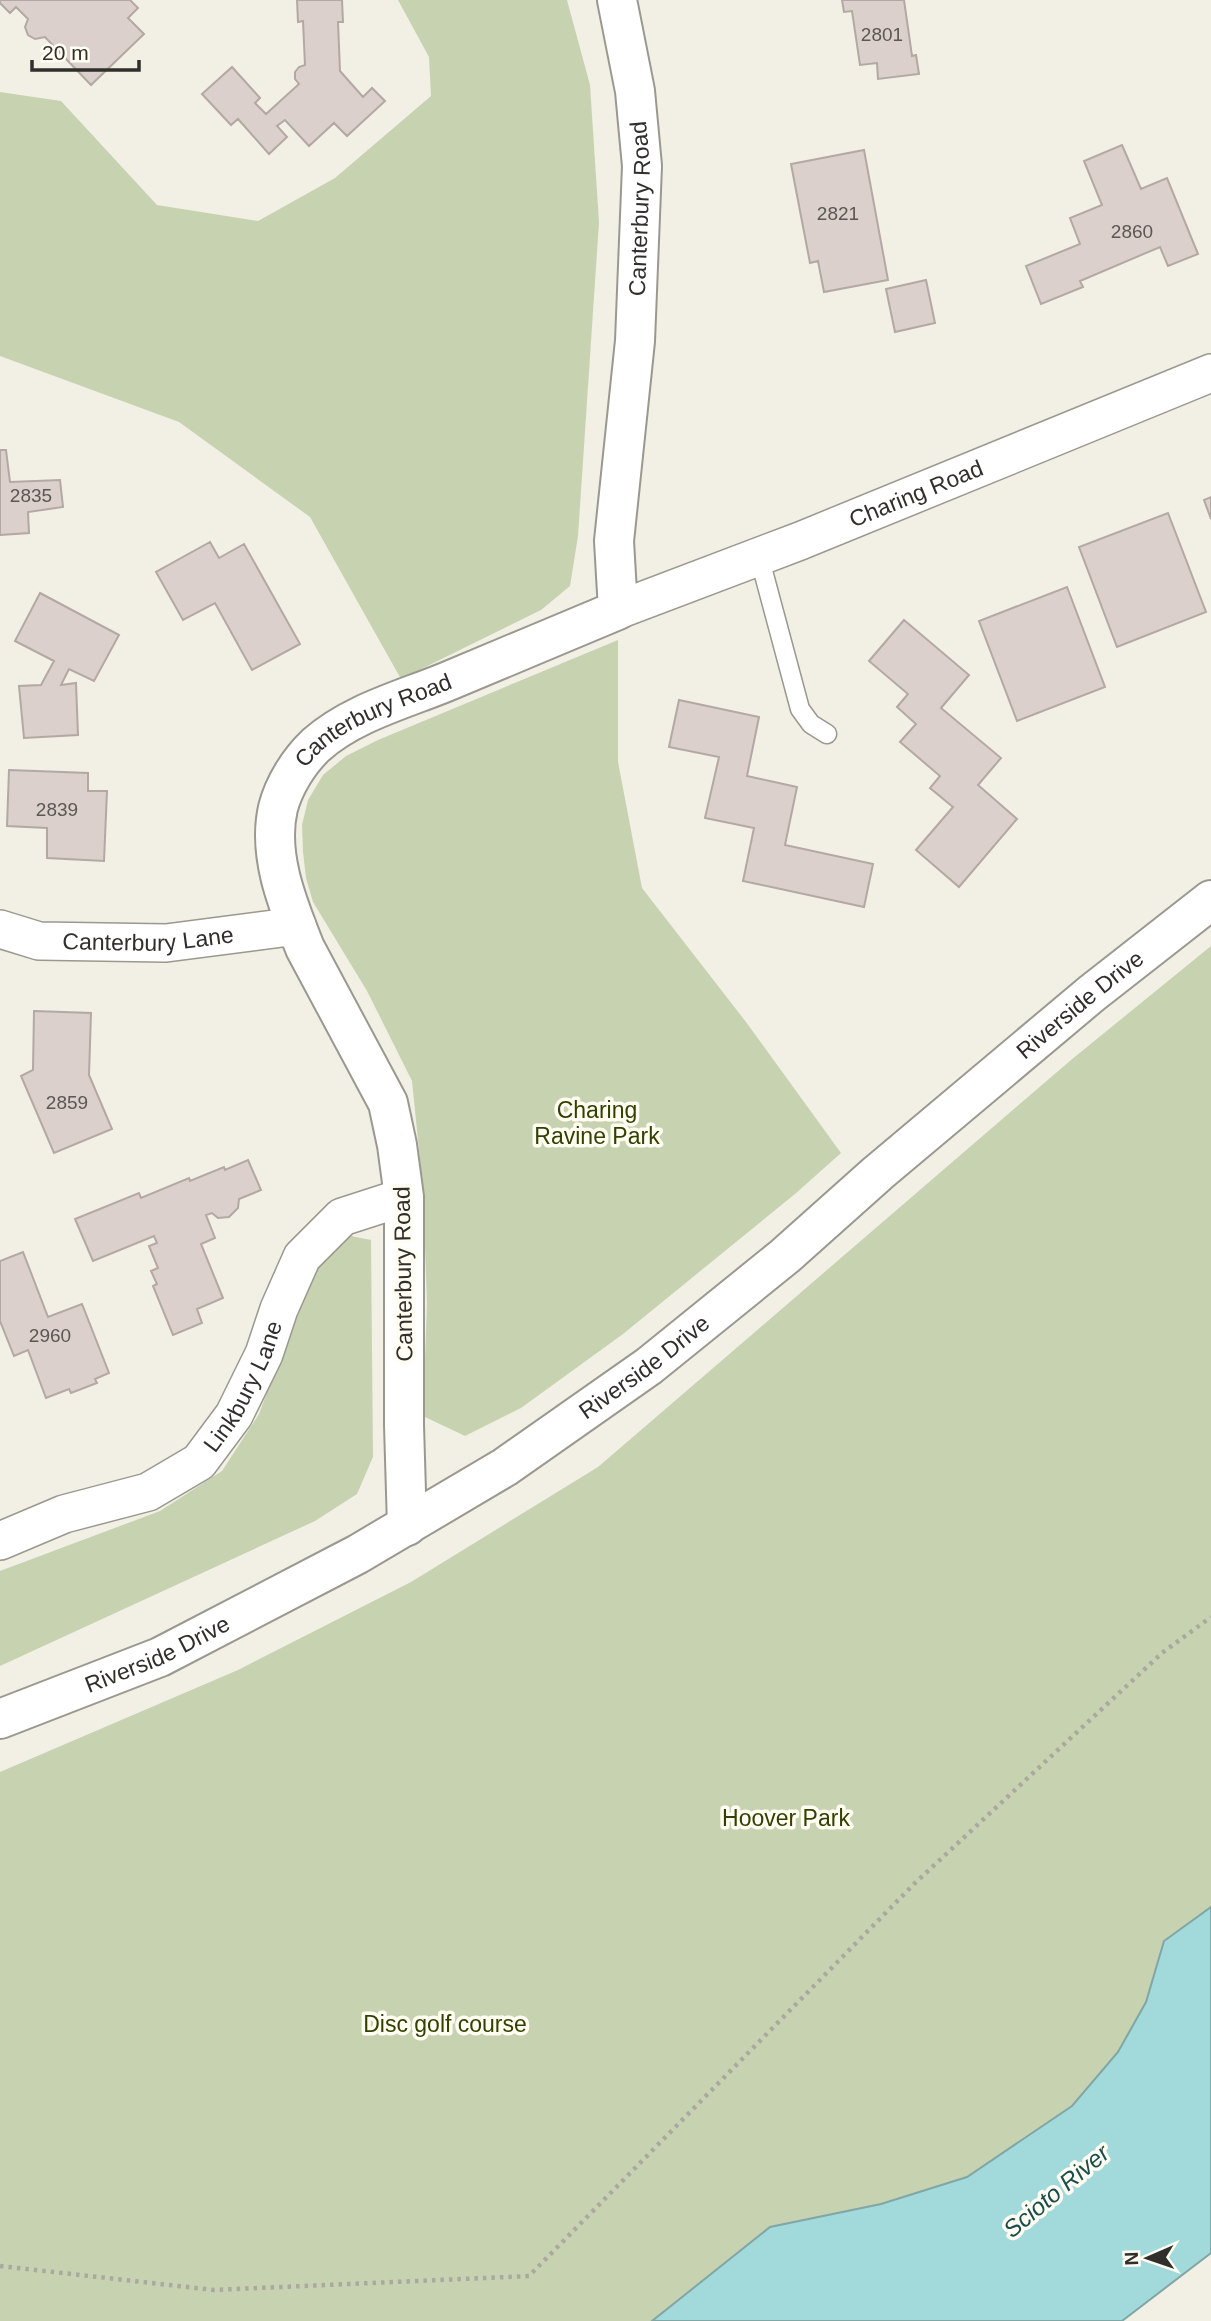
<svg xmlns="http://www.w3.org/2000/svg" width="1211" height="2321" viewBox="0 0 1211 2321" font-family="Arial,sans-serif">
<rect width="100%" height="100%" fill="#f2efe4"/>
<!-- green -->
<path fill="#c7d3b0" d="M398,0H567L590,85L599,222L578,536L570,586L541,610L401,679L310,517L179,422L0,356V92L61,101L157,205L258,221L335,178L431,96L429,57Z
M618,640V762L642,888L746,1022L841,1153L795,1194L623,1334L521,1408L465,1436L423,1416L427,1303L423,1189L412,1081L367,991L313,902L306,878L303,852L302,825L308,800L323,775L346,756L378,740Z
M1211,946V1907L1164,1941L1146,2002L1118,2052L1072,2106L967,2177L881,2204L770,2227L652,2321H0V1772L238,1670L411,1582L598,1467L1071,1060Z
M351,1236L371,1240L373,1457L357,1494L315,1521L0,1666V1571L160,1511L222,1471L259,1414L309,1279L330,1249Z"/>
<!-- water -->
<path fill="#a2d9da" stroke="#80a6a6" stroke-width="2" d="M1211,1907V2253L1122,2321H652L770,2227L881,2204L967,2177L1072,2106L1118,2052L1146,2002L1164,1941Z"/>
<!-- building -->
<path fill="#dbd0cb" stroke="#b3a8a4" stroke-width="2" d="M0,0H130L138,8L128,18L144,34L91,85L45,37L35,39L28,35L25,27L28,19L16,7L10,13L0,3Z
M297,0H342L343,22H338L340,71L363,97L372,88L385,101L347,136L334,123L309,146L285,120L277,126L287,137L269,154L238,119L231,125L202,94L232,67L260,98L255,103L266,114L299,84L295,79V72L299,67L305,65L303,21L298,22Z
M842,0H904L912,56L916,55L919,74L878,79L877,63L860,65L852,11L844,12Z
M1122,145L1141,189L1167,178L1198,254L1168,266L1160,247L1080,281L1083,287L1041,304L1026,266L1080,244L1070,218L1102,205L1084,161Z
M864,150L888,280L824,292L818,261L810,263L791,164Z
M926,280L935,323L895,332L886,289Z
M0,450H6L10,482L60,480L63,507L28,512L29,533L0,535Z
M1211,497V519L1204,500Z
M1168,513L1206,612L1117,647L1079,547Z
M210,542L219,558L244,544L300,644L252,670L215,603L183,620L156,572Z
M1067,587L1105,687L1017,721L979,621Z
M40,593L119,635L94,681L69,669L61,685L76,683L78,735L24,738L19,686L41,685L54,661L15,641Z
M904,620L969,675L941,708L1001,758L978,785L1017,819L959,887L916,850L953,807L930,788L940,776L900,742L916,724L897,707L908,694L869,661Z
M679,700L759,717L747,776L797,787L785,845L873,864L864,907L743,881L754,828L705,818L719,757L669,747Z
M9,770L88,773V791H107L104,861L47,858V828L7,826Z
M34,1011L91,1013L89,1075L112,1129L54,1153L21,1076L33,1070Z
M248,1160L261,1190L239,1199L238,1208L229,1217L218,1218L212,1213L206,1215L215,1238L201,1244L223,1298L197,1309L202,1323L173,1335L153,1286L157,1284L151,1271L158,1268L149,1246L157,1243L154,1236L93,1261L75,1219L139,1193L141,1198L189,1178L190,1181L224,1167L225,1170Z
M23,1252L48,1317L82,1304L109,1373L95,1379L97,1383L71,1393L69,1389L46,1398L28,1350L14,1356L0,1321V1261Z"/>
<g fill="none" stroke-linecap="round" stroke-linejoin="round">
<defs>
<path id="lane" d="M759,556L800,709L811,724L827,734"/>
<g id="street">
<path id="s1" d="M618,610L800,541L1211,373"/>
<path id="s2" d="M0,929L39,941L166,943L297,926"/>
<path id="s3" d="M0,1541L64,1514L148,1492L199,1462L234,1415L264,1354L279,1309L302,1257L342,1217L404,1197"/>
</g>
<g id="secondary">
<path id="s4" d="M407,1526L404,1425V1197L397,1145L388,1103L305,948C288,905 267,855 278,808C284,785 299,761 316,745C352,713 402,700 446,682C503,658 561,634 618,610L614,541L635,341L642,166L635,91L617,0"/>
</g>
<g id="primary">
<path id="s5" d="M0,1719L160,1657L358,1554L505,1467L649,1366L785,1256L878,1173L1091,994L1211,900"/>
</g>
</defs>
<!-- lane casing -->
<use href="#lane" stroke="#9b988f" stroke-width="21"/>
<!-- street casing -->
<use href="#street" stroke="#9b988f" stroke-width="40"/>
<!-- secondary casing -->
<use href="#secondary" stroke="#9b988f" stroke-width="42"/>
<!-- primary casing -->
<use href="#primary" stroke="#9b988f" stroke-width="42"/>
<!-- path -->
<path stroke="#aaa89f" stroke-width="4.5" stroke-dasharray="3.5 5" stroke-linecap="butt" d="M0,2266L214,2290L529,2276L915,1883L1162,1653L1211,1617"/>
<!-- lane -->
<use href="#lane" stroke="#fff" stroke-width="18"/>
<!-- street -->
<use href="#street" stroke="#fff" stroke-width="37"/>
<!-- secondary -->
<use href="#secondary" stroke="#fff" stroke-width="38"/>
<!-- primary -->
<use href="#primary" stroke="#fff" stroke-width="38"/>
</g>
<g text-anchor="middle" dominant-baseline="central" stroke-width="7" stroke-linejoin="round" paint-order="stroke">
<!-- number labels -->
<g font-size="19" fill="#5b5753">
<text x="882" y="34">2801</text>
<text x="838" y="213">2821</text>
<text x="1132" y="231">2860</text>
<text x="31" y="495">2835</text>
<text x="57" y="809">2839</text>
<text x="67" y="1102">2859</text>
<text x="50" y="1335">2960</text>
</g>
<!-- street labels -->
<g font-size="23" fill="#302f2b" stroke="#fffcf2">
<text stroke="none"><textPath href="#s4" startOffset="1554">Canterbury Road</textPath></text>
<text stroke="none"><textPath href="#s1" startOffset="320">Charing Road</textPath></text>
<text stroke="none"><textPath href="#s4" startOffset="882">Canterbury Road</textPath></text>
<text stroke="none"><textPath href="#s2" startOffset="150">Canterbury Lane</textPath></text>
<text stroke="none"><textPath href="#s5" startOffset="1304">Riverside Drive</textPath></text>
<text transform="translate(403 1274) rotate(-91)">Canterbury Road</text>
<text stroke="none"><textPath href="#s5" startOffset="737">Riverside Drive</textPath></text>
<text stroke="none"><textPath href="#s3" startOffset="304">Linkbury Lane</textPath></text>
<text stroke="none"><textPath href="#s5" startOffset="170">Riverside Drive</textPath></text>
</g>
<!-- park labels -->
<g font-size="23" fill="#324100" stroke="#fffcf2">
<text x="597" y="1110">Charing<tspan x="597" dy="26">Ravine Park</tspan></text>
<text x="786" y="1818">Hoover Park</text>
<text x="445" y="2024">Disc golf course</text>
</g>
<!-- water labels -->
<g font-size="24" font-style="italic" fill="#1b4c4e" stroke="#fffcf2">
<text transform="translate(1056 2191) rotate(-40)">Scioto River</text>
</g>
</g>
<!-- north arrow -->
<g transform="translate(1148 2258) rotate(268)" stroke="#fffcf2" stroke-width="5" paint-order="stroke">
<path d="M0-5L12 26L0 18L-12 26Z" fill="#302f2b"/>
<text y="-10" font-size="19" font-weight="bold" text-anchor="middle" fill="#302f2b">N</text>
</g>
<!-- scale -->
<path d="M32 60v10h107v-10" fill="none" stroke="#302f2b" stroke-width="3.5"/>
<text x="42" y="60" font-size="21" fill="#302f2b" stroke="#fffcf2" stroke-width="5" paint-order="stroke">20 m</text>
</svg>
